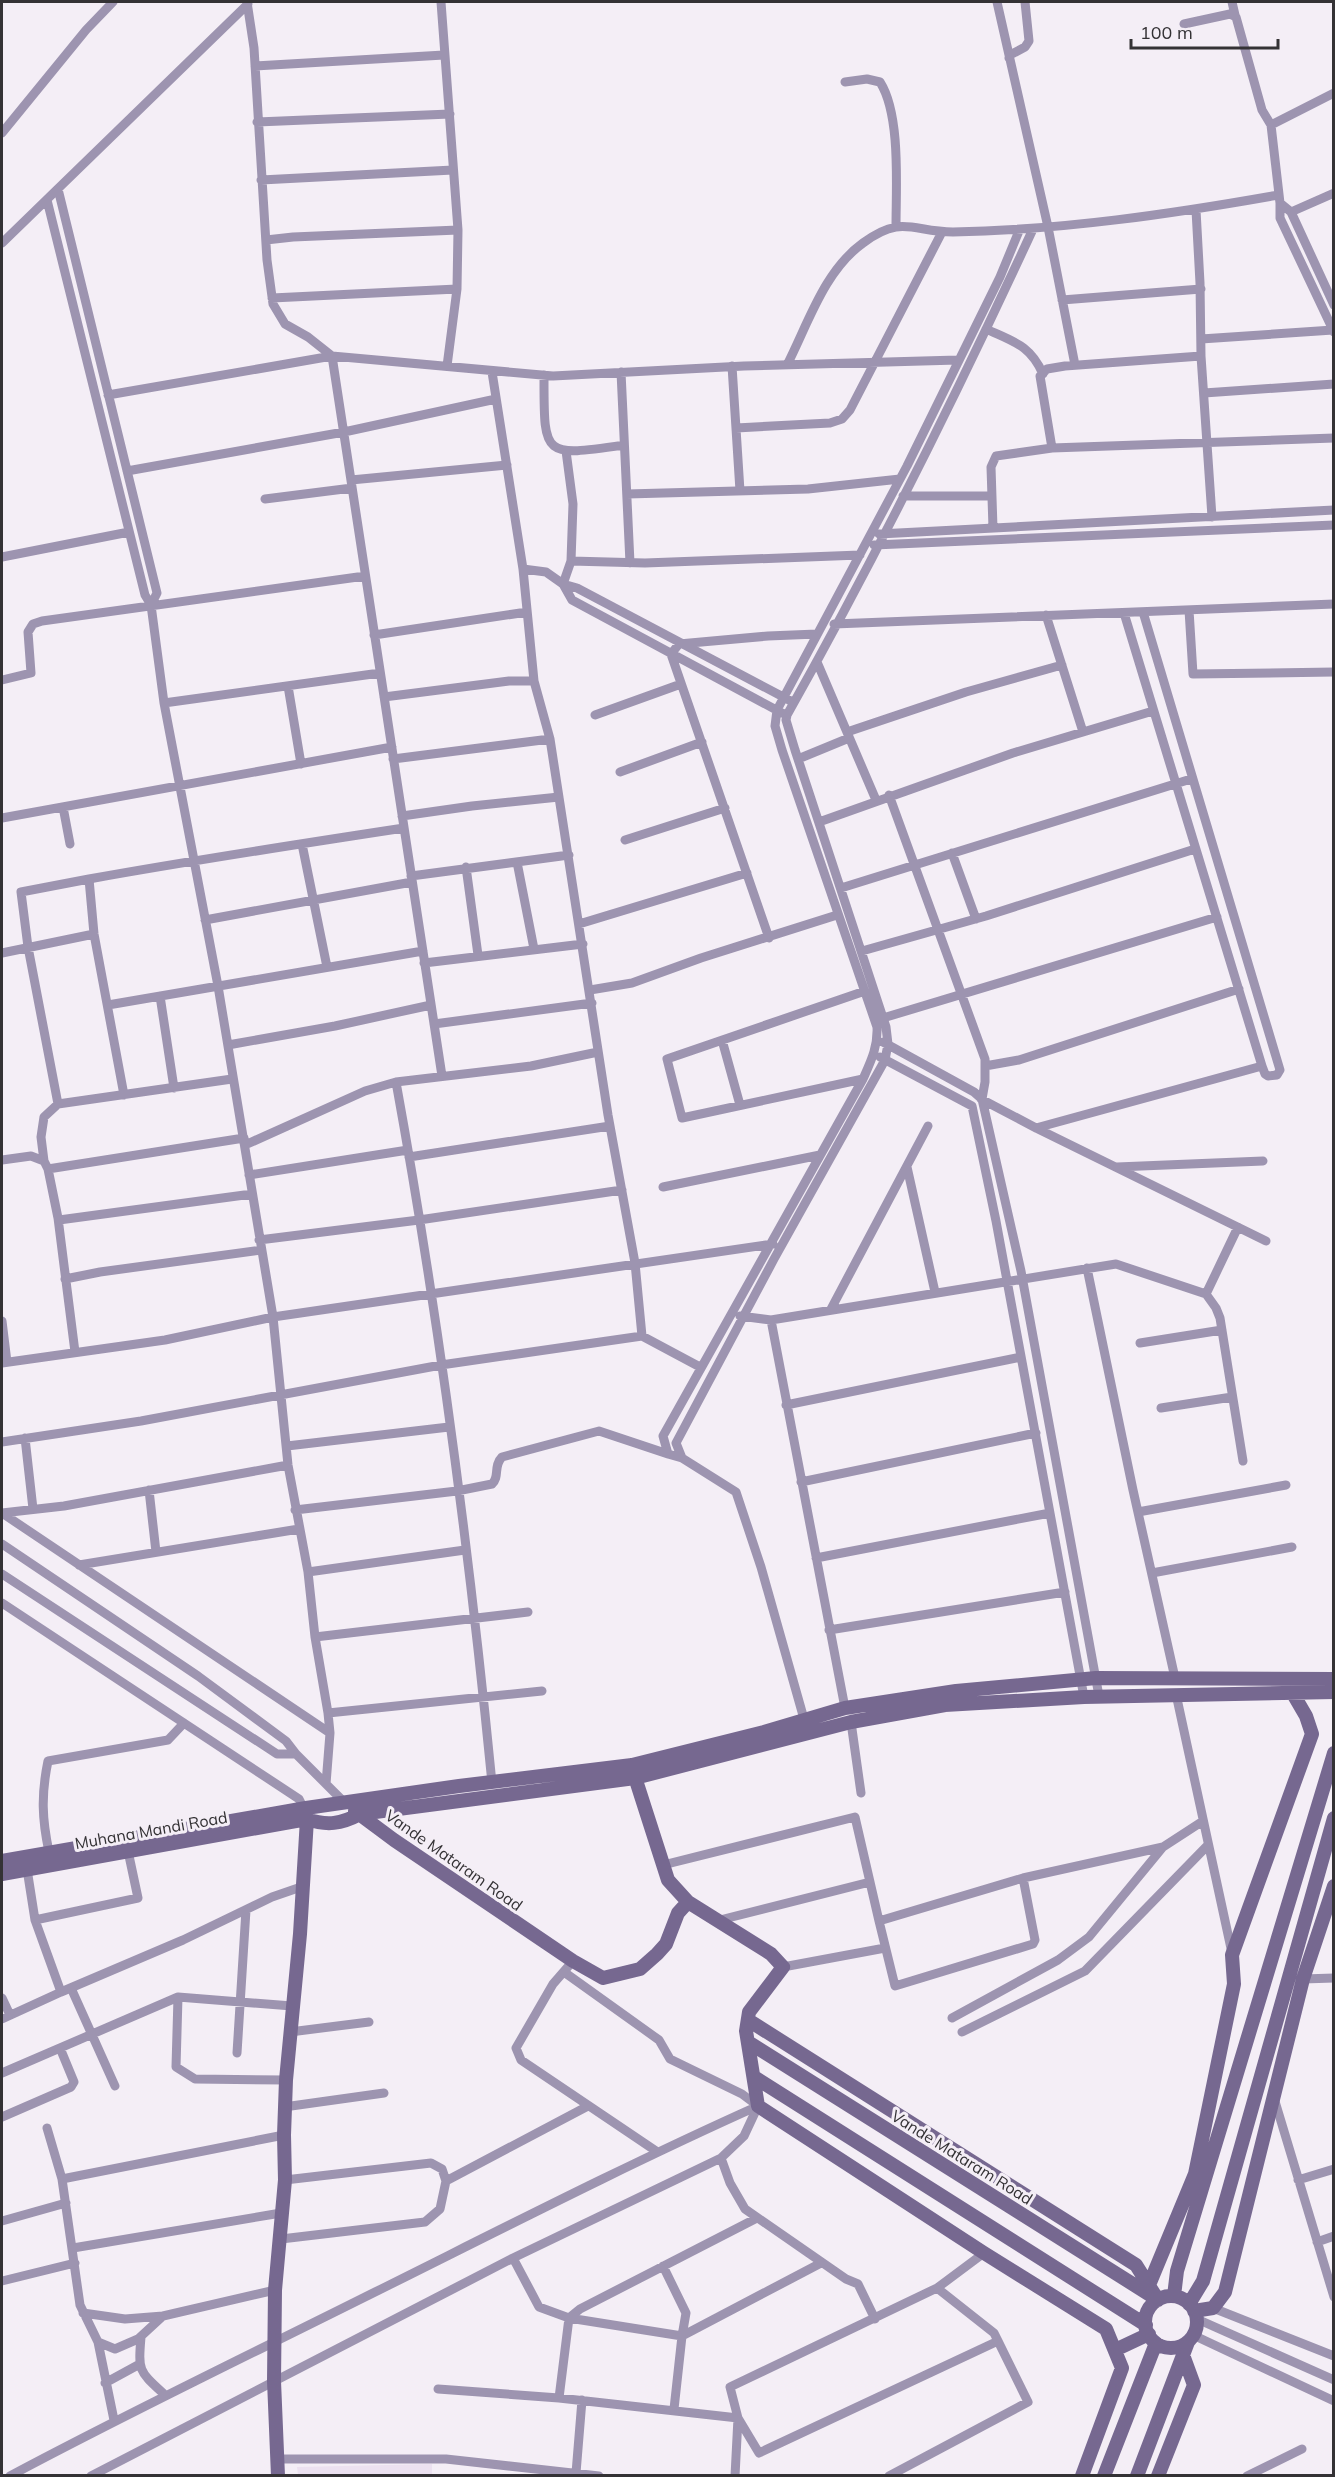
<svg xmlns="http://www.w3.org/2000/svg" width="1335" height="2477" font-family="Mulish,sans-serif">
	<rect width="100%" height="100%" fill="#f4eef6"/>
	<!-- built -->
	<path fill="#ece1f0" d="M432 2464V2476L298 2475 297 2467Z"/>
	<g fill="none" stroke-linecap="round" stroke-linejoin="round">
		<!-- street -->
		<path stroke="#9d94b0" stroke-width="9" d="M247 2 254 48 267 260 273 304 285 324 308 337 332 356 553 376 744 366 958 360
			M441 2 458 230 457 289 447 366
			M997 2 1048 227 1075 365
			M1232 2 1235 15
			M1184 24 1230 14 1236 17 1262 110 1271 125 1280 203V218L1334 332
			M1009 58 1010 55 1025 47 1029 41 1025 2
			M255 66 444 55
			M845 82 867 79 880 82C901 115 896 187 896 226
			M257 122 450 114
			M1271 125 1334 93
			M2 133 86 30 113 2
			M261 180 453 170
			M58 189 157 593 151 605
			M47 200 145 595 151 605 164 703 218 986 273 1317 288 1465 308 1572 315 1637 328 1713 330 1733 326 1784
			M1280 203 1291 212 1334 305
			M1196 210 1200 283 1201 356 1212 517
			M1291 212 1334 193
			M266 240 293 237 458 230
			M2 243 248 4
			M272 298 457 289
			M1062 300 1201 289
			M986 329C1014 342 1030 345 1043 374
			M1201 339 1333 330
			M787 365C808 324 824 271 863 243 902 214 913 232 953 232 1062 230 1171 214 1278 195
			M732 366 740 491
			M621 372 630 563
			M544 375C544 457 542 457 624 445
			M1204 393 1334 384
			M108 395 332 356 442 1076
			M736 428 830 423 842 419 850 410 942 232
			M1052 448 1334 438
			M566 451 573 504 571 561
			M127 471 344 432 496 399
			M351 480 507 465
			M627 494 808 489 900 479
			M903 496H992
			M265 499 352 488
			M993 528 991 467 996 456 1052 448 1040 376 1047 369 1065 366 1201 356
			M879 534 1334 510
			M874 545 1334 525
			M2 557 129 532
			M523 569 546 572 563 584 577 588 789 700
			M1189 610 1193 674 1334 672
			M1124 613 1262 1066 1265 1074 1268 1076 1277 1075 1280 1070 1143 612
			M1046 615 1083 732
			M834 624 1334 604
			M374 635 527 612
			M817 662 876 800
			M2 680 31 673 28 632 33 624 42 621 365 576
			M288 686 301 764
			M384 697 509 681H534
			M164 703 380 673
			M782 713 572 600 563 584 571 561 645 563 860 555
			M595 715 681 684
			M847 732 966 692 1062 665
			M393 759 550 739
			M798 759 849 738
			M620 772 702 742
			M889 795 985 1059V1082L982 1099
			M63 807 70 844
			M402 816 472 806 559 797
			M2 818 392 747
			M819 822 1013 753 1153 711
			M625 840 725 808
			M302 844 327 967
			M952 853 976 919
			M517 862 534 949
			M466 867 478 955
			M411 876 569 855
			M841 888 1191 779
			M205 920 412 882
			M579 924 747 873
			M769 938 671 654 679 644 768 636 817 634
			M862 951 986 916 1195 849
			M2 953 94 934
			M424 963 583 944
			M590 990 632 983 701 958 837 915
			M160 996 174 1088
			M108 1005 423 951
			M883 1018 1217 917
			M434 1024 592 1003
			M722 1040 740 1105
			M883 1042 974 1092 982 1099 1021 1271 1099 1696
			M228 1045 335 1026 431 1005
			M880 1057 972 1106 996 1221 1084 1697
			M985 1066 1019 1060 1239 989
			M863 1079 682 1118 667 1059 865 991
			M396 1082C438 1313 469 1548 492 1783
			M124 1095 94 934 89 879C194 860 299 844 404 828
			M981 1099 1036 1128 1262 1066
			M58 1104 28 947 21 892 89 879
			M1036 1128 1266 1241
			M245 1145 365 1091 396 1082 531 1066 598 1052
			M409 1157 610 1126
			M2 1160 31 1156 44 1161
			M907 1167 935 1292
			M1117 1167 1263 1161
			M48 1169 244 1138
			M249 1175 408 1150
			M663 1187 820 1155
			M59 1220 252 1194
			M259 1240 419 1220 622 1190
			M1087 1268 1133 1490 1175 1678
			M65 1279 100 1272 261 1250
			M1206 1294 1238 1227
			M831 1309 928 1126
			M740 1316 771 1320 1116 1264 1206 1294 1216 1308 1220 1318 1243 1461
			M771 1320 845 1708
			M2 1321 7 1362
			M642 1336 700 1367
			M1140 1343 1222 1330
			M75 1352 58 1218 48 1169 44 1161 41 1137 44 1117 58 1104 232 1079
			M2 1363 165 1340 273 1317 773 1244
			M786 1405 1021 1357
			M1161 1408 1232 1397
			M25 1438 33 1509
			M2 1442 141 1421 441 1365 642 1336 635 1263 608 1115 550 739 534 681 523 569 492 372
			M287 1446 449 1427
			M682 1458 676 1443 774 1259 885 1060 888 1044 886 1027 795 750 786 720 787 715C876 557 957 394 1033 229
			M801 1482 1036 1433
			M149 1490 156 1552
			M295 1510 457 1491 492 1484C500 1477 493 1466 502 1457L599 1431 668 1454
			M1138 1512 1286 1485
			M2 1513 330 1733
			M2 1513 64 1506 288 1465
			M2 1544 198 1676 286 1741 296 1754 345 1803
			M816 1558 1050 1513
			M79 1565 299 1529
			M308 1572 465 1550
			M1152 1573 1292 1547
			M2 1574 277 1754H296
			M2 1603 299 1799 306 1813
			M829 1630 1065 1592
			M315 1637 528 1612
			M1176 1694 1232 1953
			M328 1713 542 1691
			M804 1719 761 1567 736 1492 682 1458 668 1454 663 1436 863 1079C871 1061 878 1047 877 1027L782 750 775 726 777 710 907 466 1000 277 1019 231
			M851 1722 861 1793
			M49 1852C42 1819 41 1795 48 1761L168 1740 184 1723
			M663 1865 855 1817 879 1921 1023 1878 1163 1847 1203 1821
			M35 1920 138 1898 128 1851
			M716 1921 870 1882
			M879 1921 895 1986 1033 1944 1035 1940 1023 1878
			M573 1961 553 1984 516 2048 521 2060 656 2151
			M783 1967 885 1948
			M564 1972 659 2040 670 2059 742 2094 758 2106
			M1303 1979 1334 1978
			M71 1988 115 2086
			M61 1992 183 1940 272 1897 301 1887
			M178 1997 176 2067 195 2079 286 2080
			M2 1998 10 2015
			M952 2018 1058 1960 1089 1937 1163 1847
			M2 2019 61 1992 35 1920 27 1869
			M290 2032 369 2022
			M962 2032 1085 1971 1208 1845
			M237 2053 246 1910
			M2 2073 178 1997 292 2006
			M1274 2098 1334 2297
			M758 2106 744 2136 721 2158 730 2183 745 2209 846 2279 858 2284 875 2319
			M284 2107 384 2093
			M2 2117 71 2087 74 2082 60 2048
			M47 2128 62 2179 80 2305 98 2342 115 2349 138 2339 163 2316 275 2290
			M62 2179 284 2135
			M285 2180 431 2163 442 2169 446 2181 588 2106
			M1298 2180 1334 2169
			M2 2221 66 2203
			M281 2239 425 2222 440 2209 446 2181
			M1317 2242 1334 2236
			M73 2248 281 2213
			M663 2266 686 2313 682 2336
			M2 2281 75 2263
			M937 2288 994 2333 998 2341
			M1213 2308 1334 2356
			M83 2313 125 2319 163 2316
			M1197 2319 1334 2380
			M1193 2335 1334 2401
			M682 2336 821 2263
			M141 2337C138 2372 139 2371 165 2395
			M98 2342 114 2420
			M105 2383 138 2365
			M438 2389 559 2398 738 2418
			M559 2398 569 2318 580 2309 757 2218
			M674 2409 682 2336 569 2318 539 2307 513 2258 721 2158
			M277 2459H446L599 2476
			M576 2473 582 2400
			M10 2476C126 2414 245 2357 363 2298 494 2233 624 2166 758 2106
			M91 2476 513 2258
			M735 2476 738 2418
			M889 2476 1028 2402 998 2341 759 2453 738 2418 730 2387 937 2288 984 2253
			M1247 2476 1302 2449"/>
		<!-- secondary -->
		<path stroke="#766890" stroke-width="14" d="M633 1771 668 1880 688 1902 771 1954 783 1967 749 2012 746 2031 758 2106 984 2253 1106 2329 1122 2368 1082 2476
			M355 1811 394 1840 573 1961 603 1978 640 1969 657 1954 666 1944 678 1913 688 1902
			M2 1861 306 1808 459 1786 632 1765 764 1732 845 1708 956 1691 1096 1678 1334 1679
			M2 1874 307 1819C327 1826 341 1824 360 1814L635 1778 851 1722 945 1705 1084 1697 1334 1692
			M748 2020 1136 2265 1158 2300
			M748 2042 1155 2298
			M754 2077 1146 2325
			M1149 2285 1195 2174 1234 1984 1232 1955 1312 1734 1306 1716 1292 1692
			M1174 2296 1177 2271 1334 1753
			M1145 2322a26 26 0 1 1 52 0a26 26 0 1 1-52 0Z
			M1189 2304 1203 2281 1334 1818
			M1194 2311 1213 2308 1225 2292 1303 1979 1334 1886
			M1115 2350 1149 2334
			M278 2476 274 2381 275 2290 285 2180 284 2135 286 2080 300 1934 307 1819
			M1104 2476 1156 2343
			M1137 2476 1188 2342
			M1158 2476 1194 2385 1183 2355"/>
	</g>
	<g text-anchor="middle" stroke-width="6" stroke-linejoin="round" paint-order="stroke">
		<!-- street labels -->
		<g font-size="16" fill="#343235" stroke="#f4eef6">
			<text transform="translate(151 1830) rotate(-10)" y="6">Muhana Mandi Road</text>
			<text transform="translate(454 1860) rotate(35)" y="6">Vande Mataram Road</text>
			<text transform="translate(962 2157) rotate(32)" y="6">Vande Mataram Road</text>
		</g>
	</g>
	<!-- border -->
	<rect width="1335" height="2477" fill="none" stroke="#343235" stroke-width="6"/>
	<!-- scale -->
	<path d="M1131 39v9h147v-9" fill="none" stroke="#343235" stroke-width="3"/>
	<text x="1140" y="39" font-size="18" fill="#343235" stroke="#f4eef6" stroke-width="4.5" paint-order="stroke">100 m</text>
</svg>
